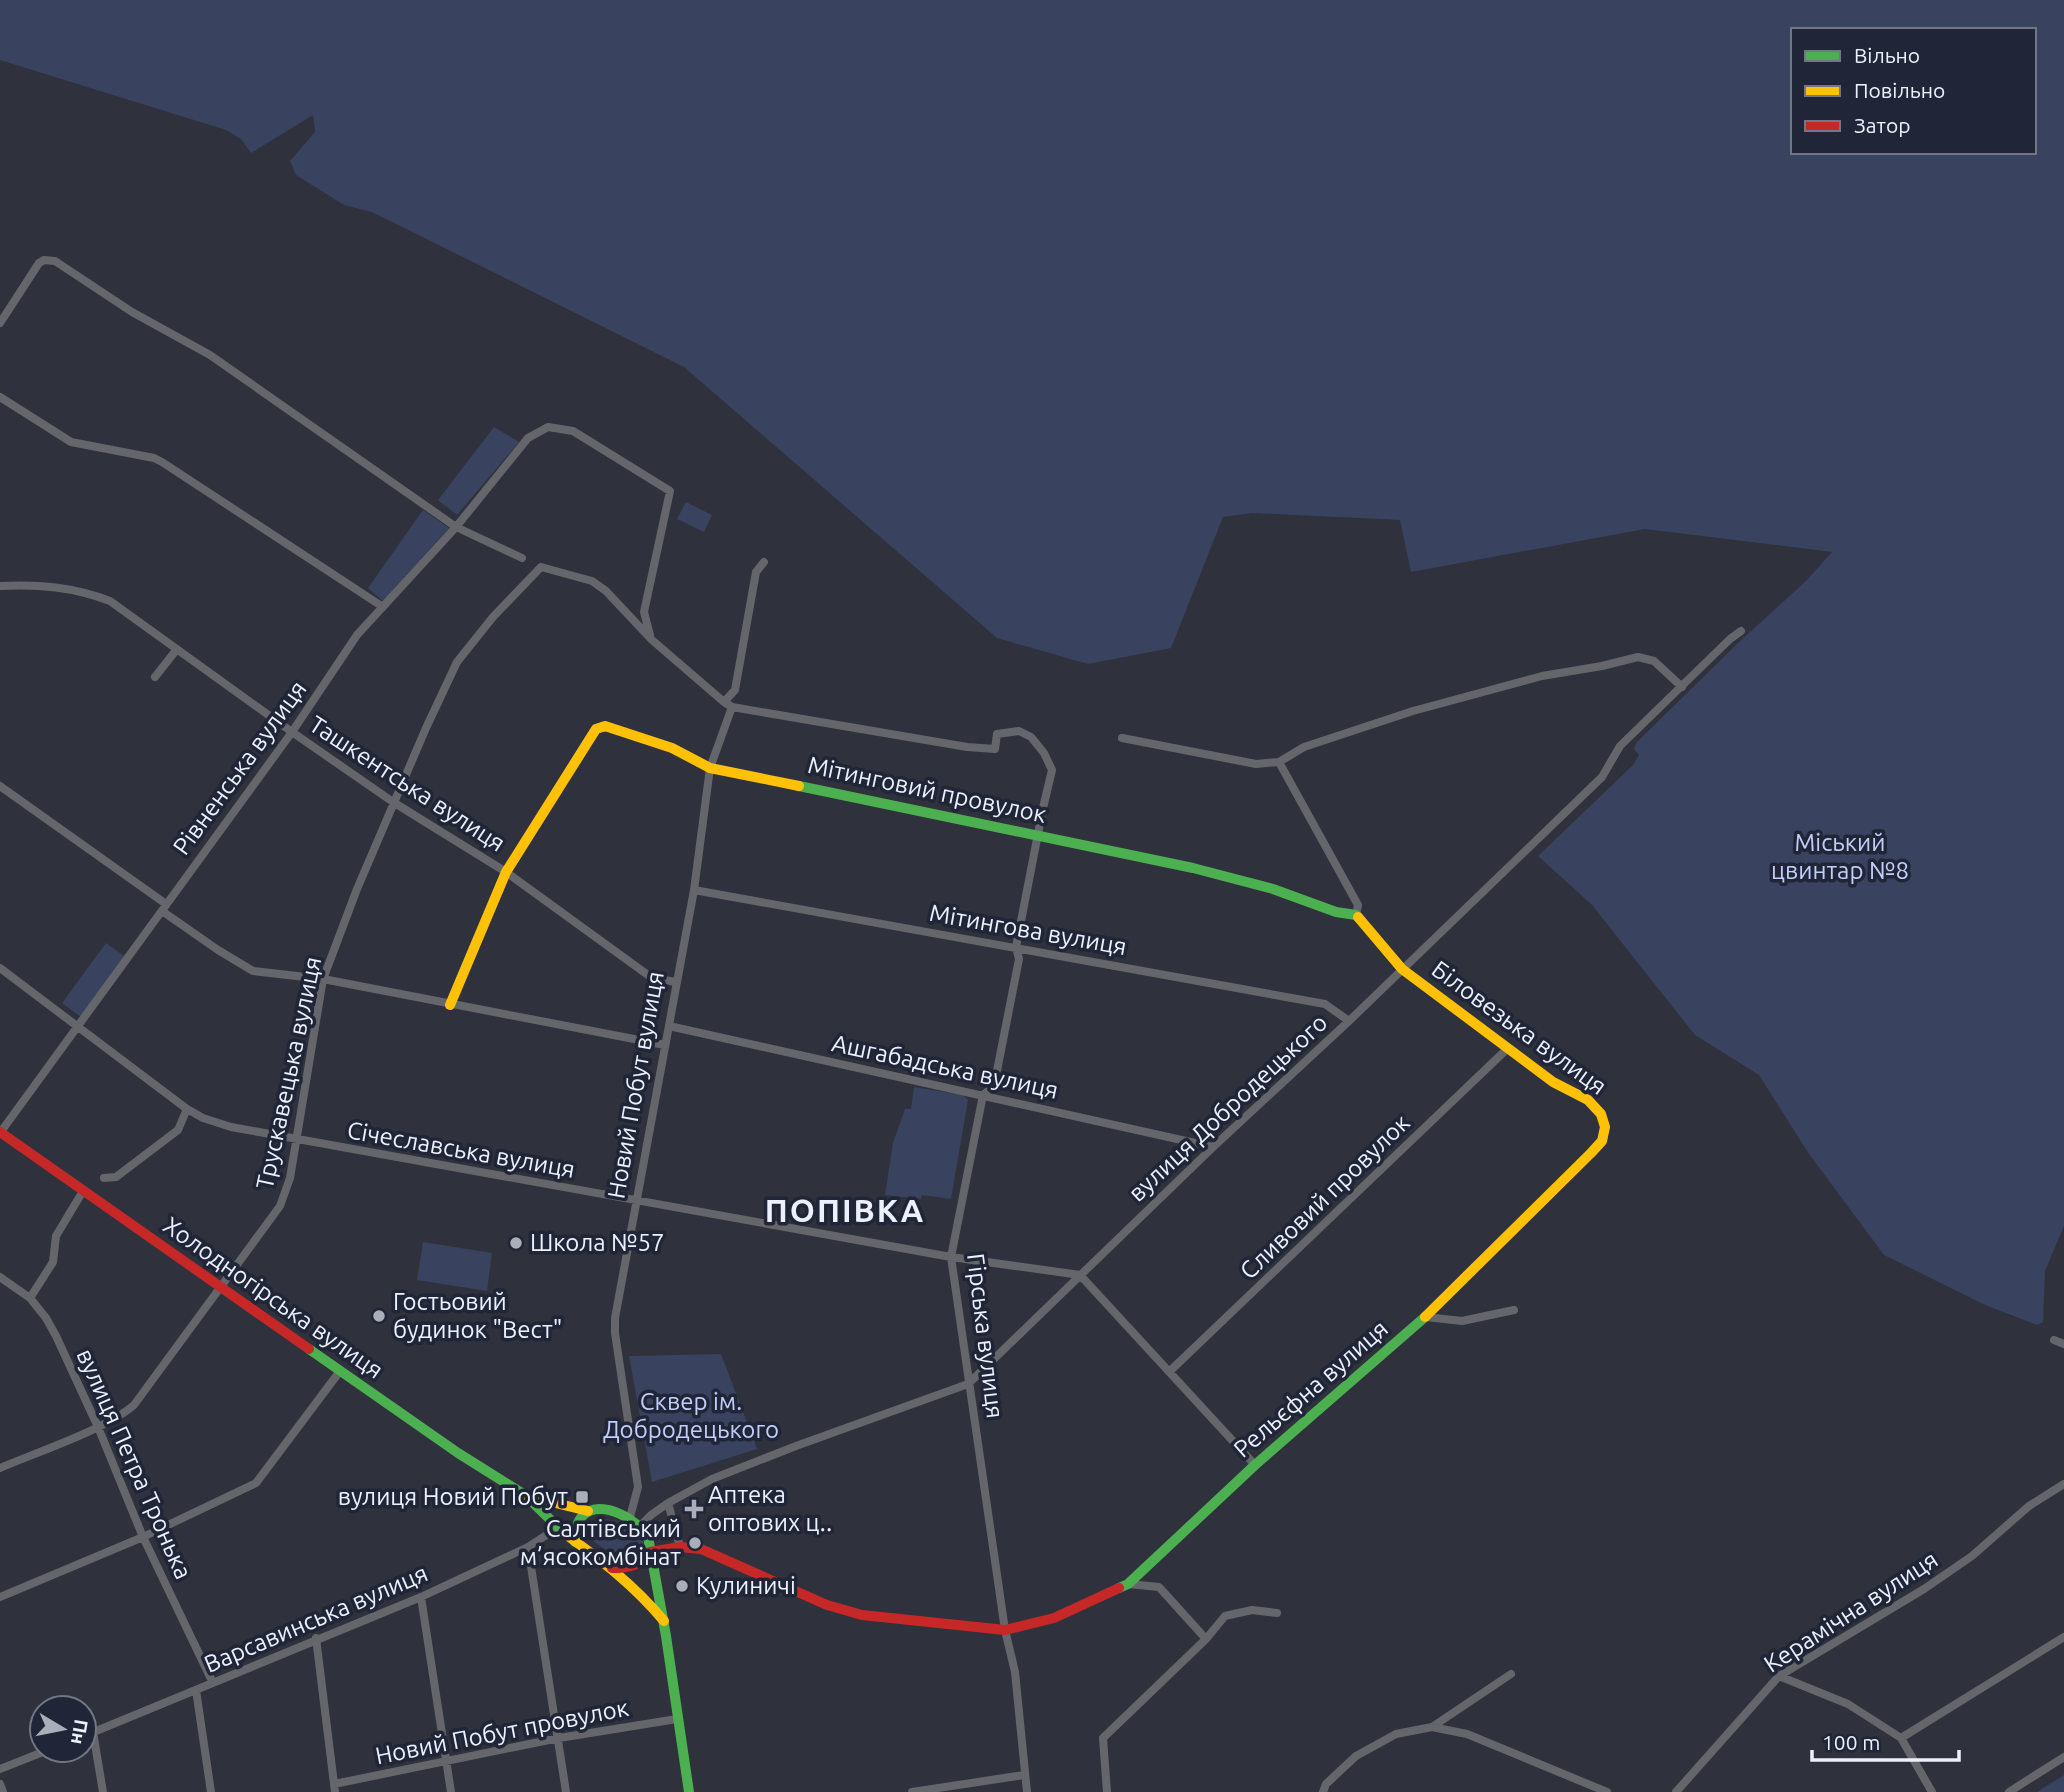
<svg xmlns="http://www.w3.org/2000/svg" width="2064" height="1792" font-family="Ubuntu,sans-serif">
	<rect width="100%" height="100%" fill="#2f323c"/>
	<!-- green -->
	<path fill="#39425f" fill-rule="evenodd" d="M0 0H2064V1226L2045 1271 2043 1322 2037 1325 1985 1305 1884 1255 1809 1154 1759 1075 1695 1035 1592 905 1538 856 1633 765 1639 755 1634 749 1636 743 1739 642 1806 581 1832 552 1645 529 1411 572 1400 520 1252 513 1223 517 1171 648 1088 664 997 638 684 367 372 212 344 205 296 175 290 161 315 132 313 115 251 153 241 139 226 130 0 60ZM1793 30H2034V152H1793Z
		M494 427 519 442 457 515 438 500Z
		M686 502 712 515 704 532 677 519Z
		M423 510 449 528 383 601 368 588Z
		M106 943 124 956 81 1017 62 1003Z
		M914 1087 963 1095 968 1100 951 1199 922 1195 921 1199 885 1195 893 1143 905 1109H911Z
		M423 1242 492 1253 487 1291 417 1280Z
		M721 1354 757 1449 652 1482 629 1356Z
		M603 1519C625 1520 658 1534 636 1560H620L589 1538 587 1528 595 1520Z
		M2064 1775V1792H2037Z"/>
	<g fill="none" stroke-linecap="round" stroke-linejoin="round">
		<!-- street -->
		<path stroke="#65666b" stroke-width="8" d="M0 323 39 263 44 260 55 261 132 312 210 355 456 527 522 558
			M0 397 71 442 154 458 162 462 383 607
			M0 586C39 584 73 587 110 601L292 732 393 802 506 872 652 978 676 982
			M155 677 177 649
			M732 707 967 747 995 749 997 734 1019 731 1031 737 1044 753 1052 770 1043 808 1016 947 1019 959 994 1086 983 1095 951 1257 1005 1630 1015 1672 1027 1792
			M1122 738 1256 764 1279 762 1304 747 1413 711 1542 676 1602 666 1638 657 1654 661 1682 687
			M1279 762 1358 905 1356 915
			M0 786 166 904
			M694 890 1325 1004 1349 1021
			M162 911 218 950 253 971 323 979 665 1045
			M0 968 187 1109 203 1118 231 1127 951 1257 1080 1275 1255 1465
			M669 1026 1213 1147
			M0 1133 292 732 357 635 456 527 528 438 548 427 573 431 670 491 644 612 650 635
			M104 1178 116 1177 178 1130 187 1109
			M0 1277 30 1298 46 1318 56 1336 98 1427 143 1537 213 1683
			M30 1298 53 1262 56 1236 83 1191
			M1426 1317 1462 1321 1514 1310
			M2054 1340 2064 1344
			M1169 1372 1507 1049
			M0 1468C37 1452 105 1430 134 1405L280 1206 290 1178 323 979 357 889 426 728 457 662 493 617 541 567 592 581 606 591 652 640 724 702
			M668 1503 680 1547
			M630 1517 638 1487 615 1333V1318L694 890 710 768 732 707 724 702 735 690 756 572 764 562
			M641 1525 651 1515 668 1503 712 1479 796 1446 968 1384 1213 1147 1349 1021 1602 777 1620 746 1730 639 1741 631
			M528 1547 566 1792
			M1128 1584 1159 1587 1206 1639
			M0 1597 143 1537 256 1483 340 1371
			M421 1597 451 1792
			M316 1638 335 1792
			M1779 1676 1848 1704 1901 1738 2064 1637
			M196 1690 211 1792
			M1432 1727 1511 1674
			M93 1732 103 1792
			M84 1736 421 1597 528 1547 557 1528
			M1901 1738 1932 1792
			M0 1769 48 1750
			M0 1784 3 1792
			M334 1784 559 1738 677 1719
			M912 1792 1024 1775
			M1107 1792 1103 1738 1206 1639 1225 1616 1252 1610 1277 1613
			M1323 1792 1326 1784 1356 1756 1396 1734 1432 1727 1467 1734 1607 1792
			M1676 1792 1779 1676 1924 1589 1972 1556 2029 1506 2064 1484
			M2009 1792 2064 1757"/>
		<!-- fast -->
		<path stroke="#4caf50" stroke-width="10" d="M799 786 1193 868 1273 889 1336 912 1356 915 1358 917
			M309 1349 458 1453 525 1495 564 1533
			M575 1542C574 1490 628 1508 648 1537L666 1636 689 1792
			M1119 1588 1128 1584 1255 1465 1425 1317"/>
		<!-- slow -->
		<path stroke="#ffc107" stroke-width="10" d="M1358 917 1402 969 1553 1082 1588 1100 1601 1114 1605 1127 1602 1141 1591 1153 1425 1317
			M450 1005 506 872 596 729 605 726 672 748 710 768 799 786
			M527 1496 588 1511
			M564 1533C602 1561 633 1584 664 1621"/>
		<!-- jam -->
		<path stroke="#c62828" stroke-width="10" d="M0 1132 309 1349
			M612 1568C629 1568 639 1566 650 1552L680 1547 701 1549 827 1605 862 1615 1005 1630 1054 1618 1119 1588"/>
	</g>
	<!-- markers -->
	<g fill="#aaaeb9" stroke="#202537" stroke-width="2.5">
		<circle cx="516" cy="1243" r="7"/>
		<circle cx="379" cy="1316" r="7"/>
		<rect x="575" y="1490" width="14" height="14" rx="3.5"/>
		<path d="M690.5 1498.5h7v7h7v7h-7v7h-7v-7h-7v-7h7z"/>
		<circle cx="695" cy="1543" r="7"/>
		<circle cx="682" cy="1586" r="7"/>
	</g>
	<g text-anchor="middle" stroke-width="7" stroke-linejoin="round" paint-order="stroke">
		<!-- street labels -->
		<g font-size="24" fill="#edf1fd" stroke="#202537">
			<text transform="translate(240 768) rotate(-54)" y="8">Рівненська вулиця</text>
			<text transform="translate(407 784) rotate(33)" y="8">Ташкентська вулиця</text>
			<text transform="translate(927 790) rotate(12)" y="8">Мітинговий провулок</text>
			<text transform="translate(1028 930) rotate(10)" y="8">Мітингова вулиця</text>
			<text transform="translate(1519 1028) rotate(36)" y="8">Біловезька вулиця</text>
			<text transform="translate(945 1067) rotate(12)" y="8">Ашгабадська вулиця</text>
			<text transform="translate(289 1073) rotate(-78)" y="8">Трускавецька вулиця</text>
			<text transform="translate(636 1085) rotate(-80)" y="8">Новий Побут вулиця</text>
			<text transform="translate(1228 1108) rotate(-43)" y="8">вулиця Добродецького</text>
			<text transform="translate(461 1150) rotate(10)" y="8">Січеславська вулиця</text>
			<text transform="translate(1325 1197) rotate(-44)" y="8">Сливовий провулок</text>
			<text transform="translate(273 1298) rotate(35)" y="8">Холодногірська вулиця</text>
			<text transform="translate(985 1336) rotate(83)" y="8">Гірська вулиця</text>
			<text transform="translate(1311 1389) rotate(-41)" y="8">Рельєфна вулиця</text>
			<text transform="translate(134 1464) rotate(66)" y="8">вулиця Петра Тронька</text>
			<text transform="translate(1851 1612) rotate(-33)" y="8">Керамічна вулиця</text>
			<text transform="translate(316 1619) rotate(-23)" y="8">Варсавинська вулиця</text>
			<text transform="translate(502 1732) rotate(-11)" y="8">Новий Побут провулок</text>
		</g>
		<!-- park labels -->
		<g font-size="24" fill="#c2cef9" stroke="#202537">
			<text x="1840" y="851">Міський<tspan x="1840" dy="28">цвинтар №8</tspan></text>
			<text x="691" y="1410">Сквер ім.<tspan x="691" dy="28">Добродецького</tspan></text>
		</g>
		<!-- poi labels -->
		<g font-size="24" fill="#edf1fd" stroke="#202537" text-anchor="start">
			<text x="530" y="1251">Школа №57</text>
			<text x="393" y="1310">Гостьовий<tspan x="393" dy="28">будинок "Вест"</tspan></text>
			<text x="708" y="1503">Аптека<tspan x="708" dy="28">оптових ц‥</tspan></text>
			<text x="568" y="1505" text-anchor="end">вулиця Новий Побут</text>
			<text x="681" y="1537" text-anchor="end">Салтівський<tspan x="681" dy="28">м’ясокомбінат</tspan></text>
			<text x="696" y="1594">Кулиничі</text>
		</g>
		<!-- district labels -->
		<g font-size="32" font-weight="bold" letter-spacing="2" fill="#edf1fd" stroke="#202537">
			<text x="845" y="1222">ПОПІВКА</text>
		</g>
	</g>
	<!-- legend -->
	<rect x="1791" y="28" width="245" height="126" fill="#202537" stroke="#727786" stroke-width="2"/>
	<rect x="1805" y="51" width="35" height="10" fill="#4caf50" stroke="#727786" stroke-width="2"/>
	<text x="1854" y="63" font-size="21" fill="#edf1fd">Вільно</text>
	<rect x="1805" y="86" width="35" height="10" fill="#ffc107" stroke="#727786" stroke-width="2"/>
	<text x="1854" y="98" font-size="21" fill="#edf1fd">Повільно</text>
	<rect x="1805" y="121" width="35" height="10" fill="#c62828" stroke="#727786" stroke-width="2"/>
	<text x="1854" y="133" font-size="21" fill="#edf1fd">Затор</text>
	<!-- north arrow -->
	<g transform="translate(63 1729) rotate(100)"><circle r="33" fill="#202537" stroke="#727786" stroke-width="2"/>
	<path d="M0-5L12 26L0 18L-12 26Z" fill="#aaaeb9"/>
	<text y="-10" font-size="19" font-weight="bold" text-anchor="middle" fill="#edf1fd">Пн</text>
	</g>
	<!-- scale -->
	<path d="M1812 1750v10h147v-10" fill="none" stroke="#edf1fd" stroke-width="3.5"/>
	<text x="1822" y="1750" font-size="21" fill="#edf1fd" stroke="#202537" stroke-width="5" paint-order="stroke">100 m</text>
</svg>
